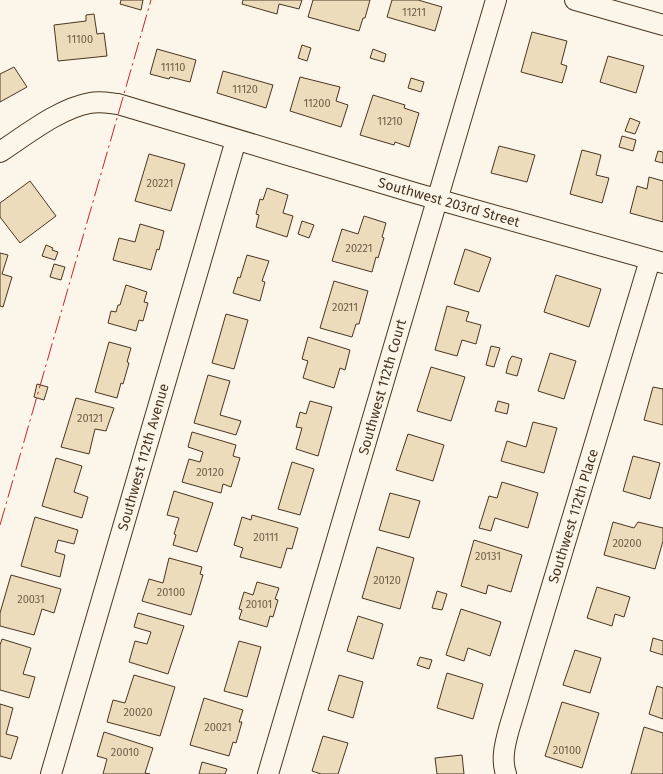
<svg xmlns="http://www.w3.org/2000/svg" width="663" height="774" font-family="'Fira Sans',sans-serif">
	<rect width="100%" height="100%" fill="#fbf6e9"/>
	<!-- building -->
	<path fill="#ecdcbc" stroke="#4a3520" d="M121 0H143L141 10 120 4Z
		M243 0H302L299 9 279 4 277 14 242 4Z
		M313 0H370L365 18H363L359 31 308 17Z
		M392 0H418L442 7 435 31 387 17Z
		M94 14 97 34 104 33 107 56 58 61 54 25 86 21V15Z
		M532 32 567 41 561 64 567 66 562 83 521 72Z
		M302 45 311 48 307 61 298 58Z
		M157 49 196 60 190 82 170 77 169 79 150 74Z
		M373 49 386 54 384 62 370 58Z
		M608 56 644 66 636 93 600 82Z
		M14 67 27 87 0 102V74Z
		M223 71 273 85 266 108 217 93Z
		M300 77 340 87 336 101 348 105 341 127 290 111Z
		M411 78 424 82 421 92 408 88Z
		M373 95 405 105 404 108 419 113 409 147 395 142 394 145 360 135Z
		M630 118 640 122 635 134 625 131Z
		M622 136 636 140 633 151 619 147Z
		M499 146 535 155 527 182 491 173Z
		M582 150 601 155 596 175 609 178 602 203 570 194Z
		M658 151 663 152V163L655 161Z
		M149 154 185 164 171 211 135 201Z
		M649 177 663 181V222L630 213 637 186 647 189Z
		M30 181 56 216 20 243 0 217V203Z
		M267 188 288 195 283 213 293 216 287 237 256 227 259 215 256 214 260 199 263 200Z
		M364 216 386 223 382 237 384 238 378 258 376 257 372 272 332 261 342 229 358 234Z
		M302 221 314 225 309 238 298 234Z
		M140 224 164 231 159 250 157 249 151 270 113 260 119 238 135 242Z
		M46 245 53 248 52 250 58 252 55 260 42 256Z
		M465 249 491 258 479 292 454 284Z
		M0 253 8 255 2 274 12 277 3 307 0 306Z
		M247 255 269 261 262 281 265 282 260 301 233 293 238 277 240 278Z
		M54 264 65 267 61 280 50 277Z
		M556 275 601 289 589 327 544 312Z
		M334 281 368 291 359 324H356L352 337 320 328Z
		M126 285 147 292 144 302 148 303 143 321 139 320 136 331 108 323 111 311 116 312 118 305H120Z
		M447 306 469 312 466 321 481 325 476 344 462 340 457 356 435 350Z
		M226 314 248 320 234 369 212 363Z
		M308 337 350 350 345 370 340 368 334 388 303 378 308 361 302 359Z
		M109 342 131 348 127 362 129 363 123 384 121 383 117 398 95 392Z
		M491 346 500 348 494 367 486 365Z
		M550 353 576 361 564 399 538 391Z
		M512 356 522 359 517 376 506 373 509 361Z
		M431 367 465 377 451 421 417 411Z
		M208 375 230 381 220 415 241 421 236 435 194 423Z
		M37 384 48 387 44 400 34 397Z
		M653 387 663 389V425L644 420Z
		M76 398 114 408 106 431 95 429 89 454 61 447Z
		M310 401 332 407 318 456 296 449 302 428 296 427 300 412 306 414Z
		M498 401 509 404 507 414 495 411Z
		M533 422 557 428 544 473 501 461 507 441 526 447Z
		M192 432 236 445 233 456 240 458 231 487 223 484 221 493 182 482 189 459 200 462 203 452 188 447Z
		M408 434 444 445 433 481 396 470Z
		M633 456 660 463 650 499 623 491Z
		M56 458 82 466 74 492 88 497 82 518 42 506Z
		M292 462 314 469 300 515 278 509Z
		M502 482 538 493 528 528 495 518 491 531 479 528 489 496 497 498Z
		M174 491 213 503 197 552 173 545 176 535 174 534 179 518 167 515Z
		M390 493 420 501 409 538 379 530Z
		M252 515 298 528 292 549 287 548 281 568 240 557 243 548 234 545 242 517 251 520Z
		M35 517 78 530 74 544 58 540 55 552 65 555 60 577 21 566Z
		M613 522 634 528 638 522 663 528V541L655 569 604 555Z
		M474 540 522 555 511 592 488 585 486 594 461 586Z
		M377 547 414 558 400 609 362 598Z
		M169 558 202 567 200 574 203 575 191 615 142 601 149 579 163 583Z
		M11 575 61 589 54 613 42 609 34 635 0 626V613Z
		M257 582 279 588 275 599 278 600 273 617 270 616 267 627 239 619 242 610 239 609 244 592 253 595Z
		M597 587 630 597 624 617 615 614 612 626 587 618Z
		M437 591 447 594 442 610 432 608Z
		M461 609 501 622 490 656 468 648 464 661 446 655Z
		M138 613 184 626 168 674 129 662 135 641 147 644 151 632 134 627Z
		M358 616 383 624 373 659 347 651Z
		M653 638 663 641V655L650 651Z
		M2 639 31 648 23 674 35 677 29 698 0 690V645Z
		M239 641 261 647 247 697 224 691Z
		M575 650 601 658 590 693 563 685Z
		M420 657 432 660 429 669 417 665Z
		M447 673 483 684 473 719 437 708Z
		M134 675 175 687 160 736 107 722 113 700 125 703Z
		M339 675 363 682 353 718 328 710Z
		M657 686 663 688V719L649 714Z
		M204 698 243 710 239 722H242L236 743 233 742 229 756 190 745Z
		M562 702 599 713 582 768 545 756Z
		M0 704 13 708 6 734 18 737 11 759 0 756Z
		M644 727 663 733V774H631Z
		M104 732 153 748 145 773 150 774H103L107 759 97 756Z
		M323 736 348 743 338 774H321L312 771Z
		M462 755 464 774H437L435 758Z
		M202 762 227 769 225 774H199Z"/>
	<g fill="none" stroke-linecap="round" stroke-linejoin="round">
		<defs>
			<path id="minor" d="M575 0 663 25
				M0 152C26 135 60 108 90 103 100 101 109 103 118 104L415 193 663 263
				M51 774 236 140
				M268 774 496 0
				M506 774C501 759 505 744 509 729L650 260"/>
		</defs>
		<!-- minor casing -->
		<use href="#minor" stroke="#4a3520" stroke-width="22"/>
		<!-- minor -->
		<use href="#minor" stroke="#fbf6e9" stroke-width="20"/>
		<!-- power -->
		<path stroke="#c62828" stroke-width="1" stroke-dasharray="18 4 2.5 4" stroke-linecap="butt" d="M0 525 151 0"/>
	</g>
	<g text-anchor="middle" stroke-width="4" stroke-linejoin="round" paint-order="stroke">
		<!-- number labels -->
		<g font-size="11" fill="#725f47">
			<text x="414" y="16">11211</text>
			<text x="80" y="43">11100</text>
			<text x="173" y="71">11110</text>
			<text x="245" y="93">11120</text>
			<text x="317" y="107">11200</text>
			<text x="390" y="125">11210</text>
			<text x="160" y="187">20221</text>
			<text x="359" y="252">20221</text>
			<text x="345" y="311">20211</text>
			<text x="90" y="422">20121</text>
			<text x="210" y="476">20120</text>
			<text x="266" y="541">20111</text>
			<text x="627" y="547">20200</text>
			<text x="488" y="560">20131</text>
			<text x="387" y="584">20120</text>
			<text x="171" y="596">20100</text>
			<text x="31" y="603">20031</text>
			<text x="259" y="608">20101</text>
			<text x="138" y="716">20020</text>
			<text x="218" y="731">20021</text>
			<text x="567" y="754">20100</text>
			<text x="125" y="756">20010</text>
		</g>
		<!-- street labels -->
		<g font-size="14" fill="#4a3520" stroke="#fbf6e9">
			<text transform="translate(449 202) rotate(16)" y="5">Southwest 203rd Street</text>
			<text transform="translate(382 387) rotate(-74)" y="5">Southwest 112th Court</text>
			<text transform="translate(143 457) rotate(-74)" y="5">Southwest 112th Avenue</text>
			<text transform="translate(573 516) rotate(-73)" y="5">Southwest 112th Place</text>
		</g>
	</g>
</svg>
